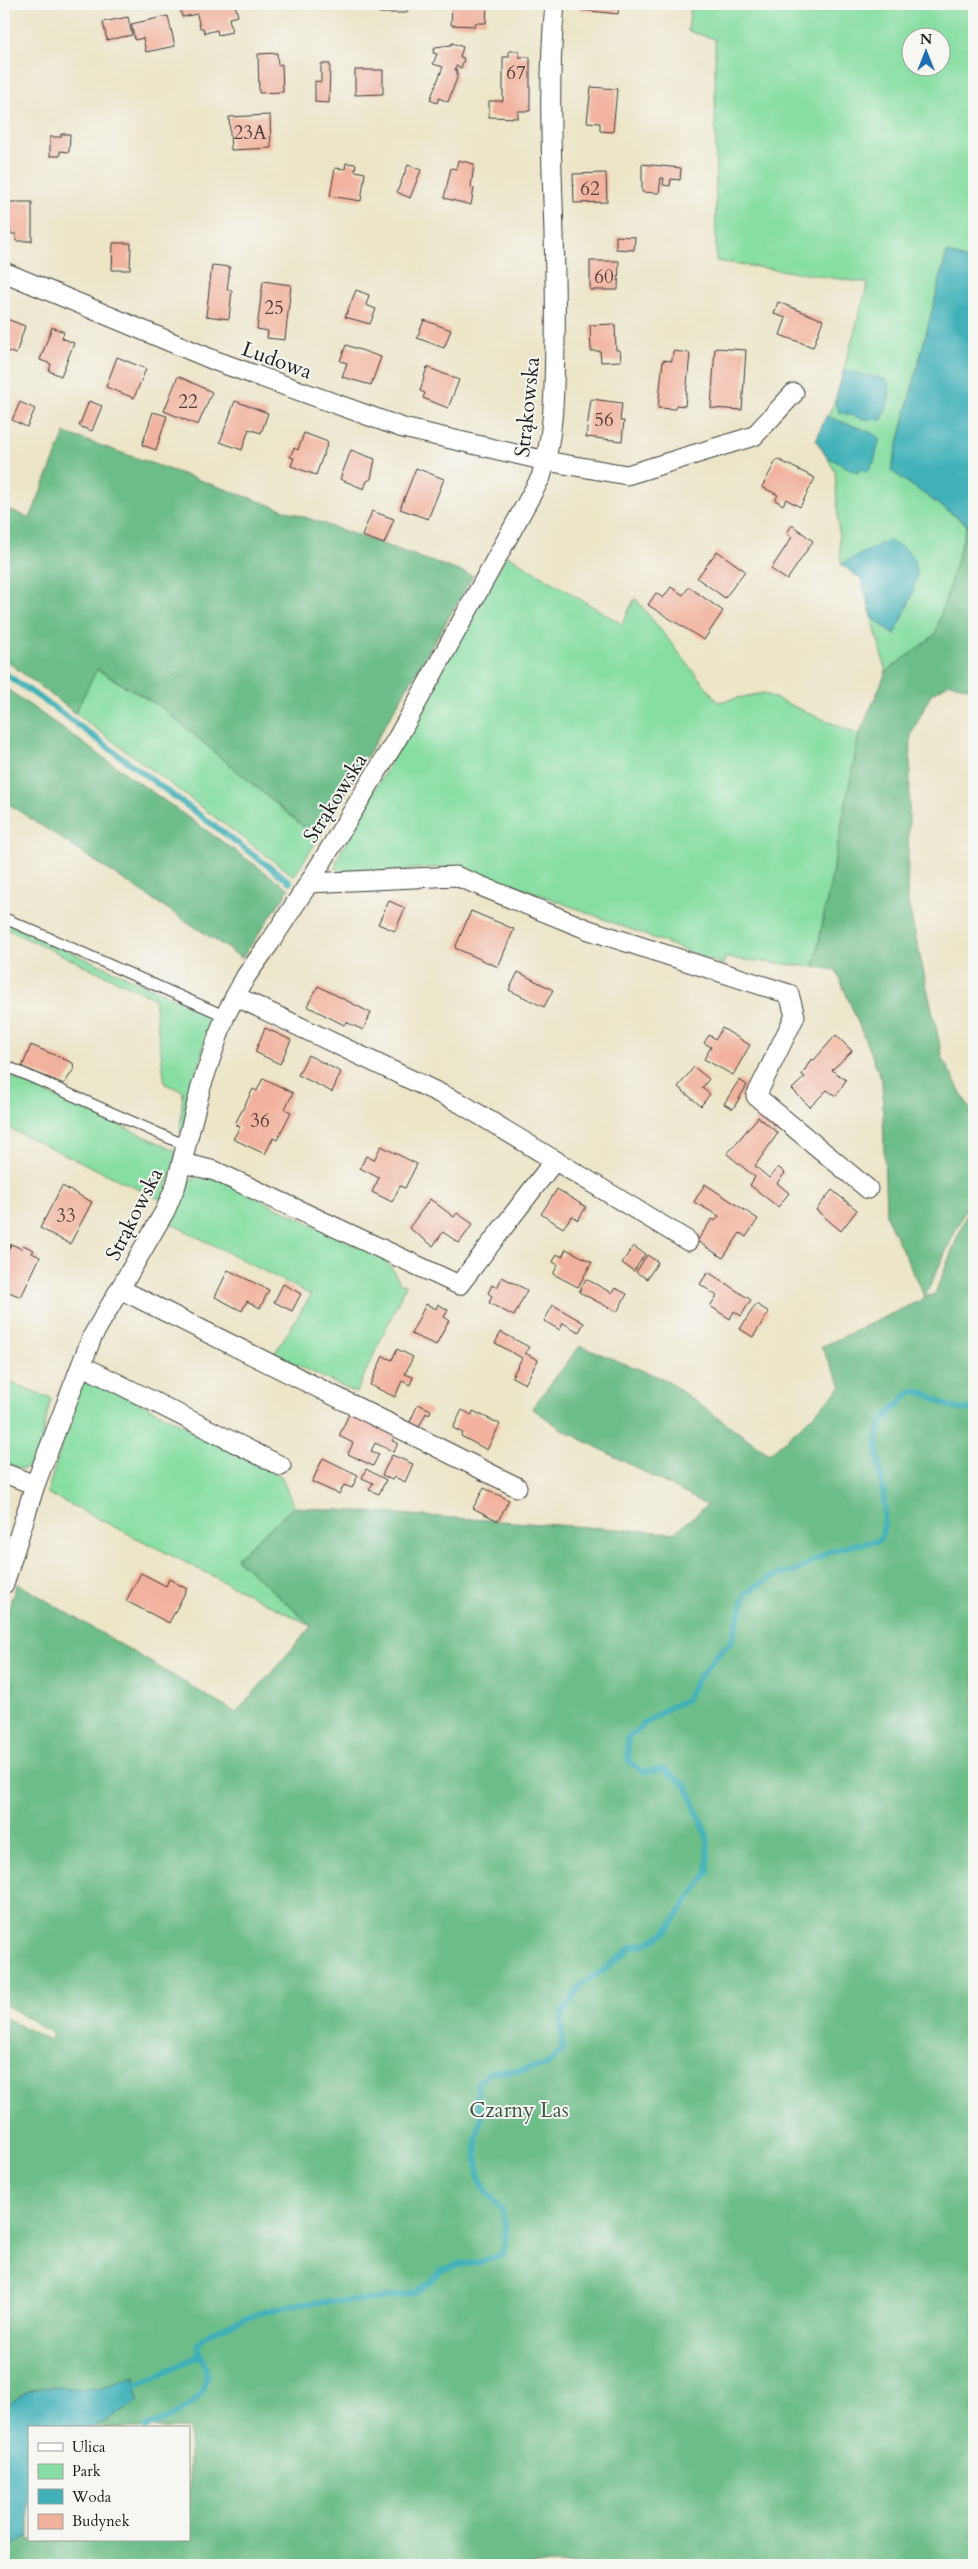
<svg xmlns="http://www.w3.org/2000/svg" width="978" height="2569" font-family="Cardo,serif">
	<rect width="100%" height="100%" fill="#f6f6f2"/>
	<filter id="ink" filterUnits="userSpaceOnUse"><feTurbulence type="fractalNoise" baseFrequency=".02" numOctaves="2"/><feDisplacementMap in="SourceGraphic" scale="10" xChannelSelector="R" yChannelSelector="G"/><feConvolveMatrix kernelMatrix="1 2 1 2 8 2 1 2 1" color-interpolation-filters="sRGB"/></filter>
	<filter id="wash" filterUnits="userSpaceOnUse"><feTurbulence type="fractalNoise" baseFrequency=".0096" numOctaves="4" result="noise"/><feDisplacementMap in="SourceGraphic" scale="20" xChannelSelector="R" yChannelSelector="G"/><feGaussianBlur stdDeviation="1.12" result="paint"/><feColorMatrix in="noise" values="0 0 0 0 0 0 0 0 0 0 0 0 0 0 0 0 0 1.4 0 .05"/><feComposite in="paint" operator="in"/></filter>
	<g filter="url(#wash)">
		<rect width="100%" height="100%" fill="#ece5c8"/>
		<!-- green -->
		<path fill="#87dea2" stroke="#527d5f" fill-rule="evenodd" d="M691 4H974V263L947 252 891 470 967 525 935 635 886 672 872 617 894 635 866 595 861 579 841 564 835 471 816 440 835 401 868 283 716 261 715 39 688 31ZM910 38H940V68H910Z
			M507 555 622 624 635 598 718 702 763 693 859 735 814 967 725 958 723 965 497 878 446 867 343 874 335 868 337 859 358 820Z
			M96 669 162 708 318 839 294 876 75 713Z
			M4 922 210 1014 215 1024 204 1043 187 1126 180 1134 183 1091 165 1084 154 998 4 928Z
			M4 1074 175 1150V1162L162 1200 4 1126Z
			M199 1176 214 1177 380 1257 391 1267 400 1283 406 1285 356 1393 274 1354 311 1295 170 1223 187 1182Z
			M90 1377 281 1476 294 1507 236 1558 312 1626 47 1493 82 1380Z
			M4 1380 51 1398 36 1463 22 1469 4 1462Z"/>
		<!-- forest -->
		<path fill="#6dbd88" stroke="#446c52" d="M65 433 473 576 318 839 162 708 97 669 75 713 4 659V508L30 518Z
			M967 525 974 529V690L950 683 931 694 911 735 907 898 943 1059 974 1117V1190L925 1297 935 1294 974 1195V2565H4V2550L29 2536V2540H189V2428H94L137 2402 135 2376C123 2380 110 2386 98 2388 61 2392 33 2375 4 2410V2017L49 2040 53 2033 4 2004V1621L17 1583 236 1713 312 1626 236 1558 294 1507 674 1533 707 1505 560 1428 532 1408 580 1346 664 1379 769 1454 806 1422 842 1386 821 1347 925 1298 886 1216 882 1080 836 970 814 967 859 735 886 672 935 635Z
			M4 687 289 889 242 958 4 801Z"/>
		<!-- water -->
		<path fill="#40b1b9" stroke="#2e666a" d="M947 252 974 263V529L891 471Z
			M844 370 887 380C893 393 887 407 882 420L864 419 839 412 835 401Z
			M826 416 868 431 880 438 874 462 868 472 860 468 858 473 827 457 816 440Z
			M888 540C894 544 904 547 909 553 929 574 903 613 895 635L872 617 861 579 841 564Z
			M135 2376 137 2402 94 2428H29V2536L4 2550V2410C34 2375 61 2392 98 2388 110 2386 123 2380 135 2376Z"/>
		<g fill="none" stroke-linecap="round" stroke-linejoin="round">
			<!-- stream -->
			<path stroke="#40b1b9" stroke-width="6" d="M4 673 66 716 290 882
				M129 2390 200 2355
				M145 2428C171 2416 208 2405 206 2371 205 2361 198 2355 198 2345L204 2337 214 2331 260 2313 301 2303 381 2299 415 2293 432 2281 440 2271 457 2265 481 2262 503 2254 506 2231 502 2210 486 2191 478 2175 476 2140 481 2118 477 2099 478 2082 492 2071H518L547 2065 562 2051V2015L582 1983 605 1969 632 1947 650 1942 666 1932 708 1872 707 1836 686 1785 663 1769 644 1772 629 1762 627 1739C646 1722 662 1709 686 1700L696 1681 721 1650 731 1643 746 1593 773 1576 798 1570 829 1552 853 1545 879 1541C897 1505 865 1448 883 1421 891 1410 903 1400 912 1391 929 1391 941 1406 958 1409 963 1410 969 1409 974 1409"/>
		</g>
		<g id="blocks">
			<!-- building -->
			<path fill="#f2b19c" d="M179 4H235L238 16 229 18 232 32 218 35 217 30 205 33 203 28H200L197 14 182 17Z
				M380 4H408L407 13H379Z
				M452 4H487L486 23H475V26L451 25Z
				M581 4H619L618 14 581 10Z
				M168 16 175 46 146 52 143 38 135 40 131 24Z
				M128 17 132 35 107 40 103 22Z
				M452 43 463 47 460 57 464 58 461 68 456 66 455 70H457V78L448 102 439 98 437 103 430 100 443 67 433 64 437 54 433 53 435 47 451 45Z
				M509 51H519V57H530V111H518V118L489 117V101H503V57H509Z
				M277 53 278 65 282 64 283 92 259 93 258 54Z
				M321 64H330L329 103 315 102V81L321 82Z
				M355 70H383V94L355 95Z
				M591 87 617 89 613 132 600 131V123L587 122Z
				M270 115 271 148 231 150 229 117Z
				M61 134H70L69 152 60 151V156H50V137H61Z
				M458 160 474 164 471 187 474 188 471 205 444 198 451 168 456 169Z
				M346 163 356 164 355 171 365 173 361 201 330 196 335 168 345 169Z
				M642 164 681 168 680 180 671 179 670 186 663 185 664 178H661L659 193 642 192Z
				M408 165 421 170 410 198 397 192Z
				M606 173 607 202 574 203 573 174Z
				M4 202H32V241H16V234H4Z
				M616 236 635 237 634 250 616 249Z
				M113 243H131L130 270H112Z
				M590 261H619L618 290H590Z
				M212 265 230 267 227 290H232L229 319 206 316Z
				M263 281 291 285 285 340 267 338 268 331 257 329Z
				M356 290 369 295 366 305 376 309 370 324 345 317Z
				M778 302 823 320 813 347 780 335 786 318 774 314Z
				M4 318 25 326 16 354 4 350Z
				M424 320 451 330 444 348 417 338Z
				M615 324 616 350H620L621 361 601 362 600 351H591L590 325Z
				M52 327 64 332 62 338 74 343 61 376 49 371 51 364 40 360Z
				M346 345 381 357 371 385 342 377 347 363 340 361Z
				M715 348 746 350 742 410 711 408Z
				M673 351 690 353 685 406 676 405 675 409 658 408 663 360 672 361Z
				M117 357 146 369 134 398 106 387Z
				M427 367 459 380 448 408 423 398 425 393 420 391Z
				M178 376 212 392 198 425 164 411Z
				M591 399 622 403 620 421H624L622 441 586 437Z
				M89 401 102 406 92 431 79 426Z
				M235 401 268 413 261 433 249 429 242 450 220 442Z
				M20 402 35 409 27 427 12 420Z
				M153 412 167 416 156 450 142 445Z
				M304 433 328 442 316 475 291 466 294 458 290 457 294 448 298 450Z
				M351 450 375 459 371 479 367 481 364 489 340 479Z
				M777 459 815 478 800 507 786 499 783 505 775 500 778 495 762 487Z
				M416 468 444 479 428 519 400 509Z
				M372 511 394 519 384 544 362 536Z
				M792 525 813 541 787 580 771 569 792 537 787 533Z
				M717 551 745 571 725 598 697 578Z
				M671 587 683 595 689 587 723 611 704 640 648 605 656 593 663 598Z
				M389 901 405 908 395 931 378 924Z
				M471 911 514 929 498 967 455 948Z
				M518 972 553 990 544 1007 509 990Z
				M318 986 371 1013 363 1030 346 1022 344 1025 307 1006Z
				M265 1028 291 1040 280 1064 255 1052Z
				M722 1028 750 1045 733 1075 704 1059 711 1047 704 1043 709 1035 716 1039Z
				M836 1035 852 1051 832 1070 846 1080 836 1096 827 1090 810 1107 792 1089 805 1077 802 1075 811 1059 814 1060Z
				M31 1045 73 1063 74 1069 64 1084 22 1067Z
				M308 1055 341 1072 332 1092 298 1075Z
				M694 1067 709 1079 702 1088 710 1094 701 1106 678 1087Z
				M263 1078 293 1093 285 1109 291 1112 277 1140 273 1138 265 1154 233 1139 240 1127 235 1124 253 1089 257 1091Z
				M739 1080 747 1085 733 1109 724 1104Z
				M758 1117 778 1133 755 1166 769 1178 778 1167 785 1173 777 1183 789 1193 778 1207 750 1185 755 1177 727 1154Z
				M381 1146 417 1164 405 1188 400 1186 392 1202 372 1192 379 1178 360 1168 366 1156 374 1160Z
				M705 1184 758 1219 746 1237 740 1233 723 1258 697 1241 712 1219 715 1221 719 1216 694 1202Z
				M62 1186 92 1202 70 1244 40 1228Z
				M557 1189 586 1207 578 1220 572 1216 563 1228 541 1214Z
				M832 1190 857 1210 841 1231 816 1210Z
				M430 1199 454 1217 457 1213 473 1224 459 1243 443 1232 433 1246 409 1228Z
				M11 1244 22 1249 23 1245 34 1250 32 1253 40 1257 21 1297 4 1290V1261Z
				M633 1246 645 1254 634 1271 622 1263Z
				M566 1249 592 1262 578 1287 553 1274 558 1265 553 1262 557 1254 562 1257Z
				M647 1255 658 1262 647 1279 636 1272Z
				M228 1270 269 1290 260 1308 247 1301 242 1311 215 1297Z
				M708 1272 751 1300 741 1316 734 1311 730 1319 710 1306 717 1296 700 1284Z
				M502 1277 527 1290 514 1316 489 1303 492 1296 488 1293 492 1285 497 1288Z
				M586 1279 612 1293 615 1288 627 1294 617 1312 579 1292Z
				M283 1284 301 1294 292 1311 274 1302Z
				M426 1304 436 1309 438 1304 448 1310 444 1317 449 1320 436 1345 411 1334Z
				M756 1304 769 1312 753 1337 740 1329Z
				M553 1305 584 1323 579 1332 563 1323 560 1330 544 1321Z
				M501 1332 529 1347 525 1353 538 1360 525 1384 512 1377 522 1358 495 1343Z
				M397 1349 413 1357 405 1374 413 1377 410 1385 402 1381 395 1397 370 1385 383 1356 392 1360Z
				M418 1404 431 1410 429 1415 426 1413 418 1429 409 1424Z
				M462 1410 472 1415 473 1411 500 1424 487 1450 461 1436 463 1433 453 1428Z
				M350 1412 395 1435 392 1441 398 1443 394 1452 375 1443 371 1451 379 1454 373 1466 348 1454 353 1443 339 1436Z
				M392 1455 413 1464 405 1482 394 1477 392 1480 382 1475Z
				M323 1458 358 1475 352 1488 344 1485 339 1494 312 1482Z
				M366 1469 386 1480 379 1494 369 1490 373 1483 362 1478Z
				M484 1488 509 1500 498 1521 473 1508Z
				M141 1573 166 1586 169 1579 187 1589 169 1623 126 1601Z"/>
		</g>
	</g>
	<g filter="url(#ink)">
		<use href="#blocks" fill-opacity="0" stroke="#3b3a36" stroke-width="1"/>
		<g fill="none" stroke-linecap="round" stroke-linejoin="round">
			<defs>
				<path id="lane" d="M4 918 225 1016
					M4 1065 187 1146"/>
				<path id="street" d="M4 272 216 361 403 428 546 461 627 475 754 436 794 393
					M309 883 456 876 589 930 789 994 795 1016 756 1096 868 1189
					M235 996 460 1103 688 1241
					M183 1163 215 1171 459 1285 555 1160
					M120 1289 517 1487
					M81 1365 281 1466
					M4 1473 35 1485
					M4 1584 35 1485 92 1337 165 1211 176 1185 201 1087 225 1016 246 976 269 944 309 883 398 737 541 477C555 433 554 387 555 342 558 229 544 116 555 4"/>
			</defs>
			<!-- lane casing -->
			<use href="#lane" stroke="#3b3a36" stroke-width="12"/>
			<!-- street casing -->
			<use href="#street" stroke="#3b3a36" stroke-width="21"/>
			<!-- lane -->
			<use href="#lane" stroke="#fff" stroke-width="10"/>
			<!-- street -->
			<use href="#street" stroke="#fff" stroke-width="19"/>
		</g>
	</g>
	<g text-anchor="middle" stroke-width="4" stroke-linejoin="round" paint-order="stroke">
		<!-- number labels -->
		<g font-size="19" fill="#52413c">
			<text x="516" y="79">67</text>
			<text x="250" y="139">23A</text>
			<text x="590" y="195">62</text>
			<text x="604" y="283">60</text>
			<text x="274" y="314">25</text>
			<text x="188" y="408">22</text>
			<text x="604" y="426">56</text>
			<text x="260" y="1127">36</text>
			<text x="66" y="1222">33</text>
		</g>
		<!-- street labels -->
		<g font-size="21" fill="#1c1c1c" stroke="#f6f6f2">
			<text transform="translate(277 360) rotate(20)" y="7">Ludowa</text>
			<text transform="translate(527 407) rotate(-84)" y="7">Strąkowska</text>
			<text transform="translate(335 798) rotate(-58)" y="7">Strąkowska</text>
			<text transform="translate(134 1214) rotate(-63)" y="7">Strąkowska</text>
		</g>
		<!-- park labels -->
		<g font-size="21" fill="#3c5644" stroke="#f6f6f2">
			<text x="519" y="2117">Czarny Las</text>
		</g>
	</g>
	<!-- margin -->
	<rect width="978" height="2569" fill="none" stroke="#f6f6f2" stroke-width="20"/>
	<!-- legend -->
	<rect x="28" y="2426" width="162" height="115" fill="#f6f6f2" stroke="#9f9f9c"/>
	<rect x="38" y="2443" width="25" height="8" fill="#ffffff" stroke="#9f9f9c"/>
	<text x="72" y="2452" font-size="15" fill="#1c1c1c">Ulica</text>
	<rect x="38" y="2464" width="25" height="15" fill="#87dea2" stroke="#9f9f9c"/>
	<text x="72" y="2476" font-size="15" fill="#1c1c1c">Park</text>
	<rect x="38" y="2489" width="25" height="15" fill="#40b1b9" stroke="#9f9f9c"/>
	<text x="72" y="2502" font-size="15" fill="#1c1c1c">Woda</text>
	<rect x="38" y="2514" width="25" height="15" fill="#f2b19c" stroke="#9f9f9c"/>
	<text x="72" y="2526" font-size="15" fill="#1c1c1c">Budynek</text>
	<!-- north arrow -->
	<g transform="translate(926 52)"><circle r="24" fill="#f6f6f2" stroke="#9f9f9c"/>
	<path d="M0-4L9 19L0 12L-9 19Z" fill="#1f6fb2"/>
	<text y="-8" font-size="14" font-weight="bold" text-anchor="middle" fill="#1c1c1c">N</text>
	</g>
</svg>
